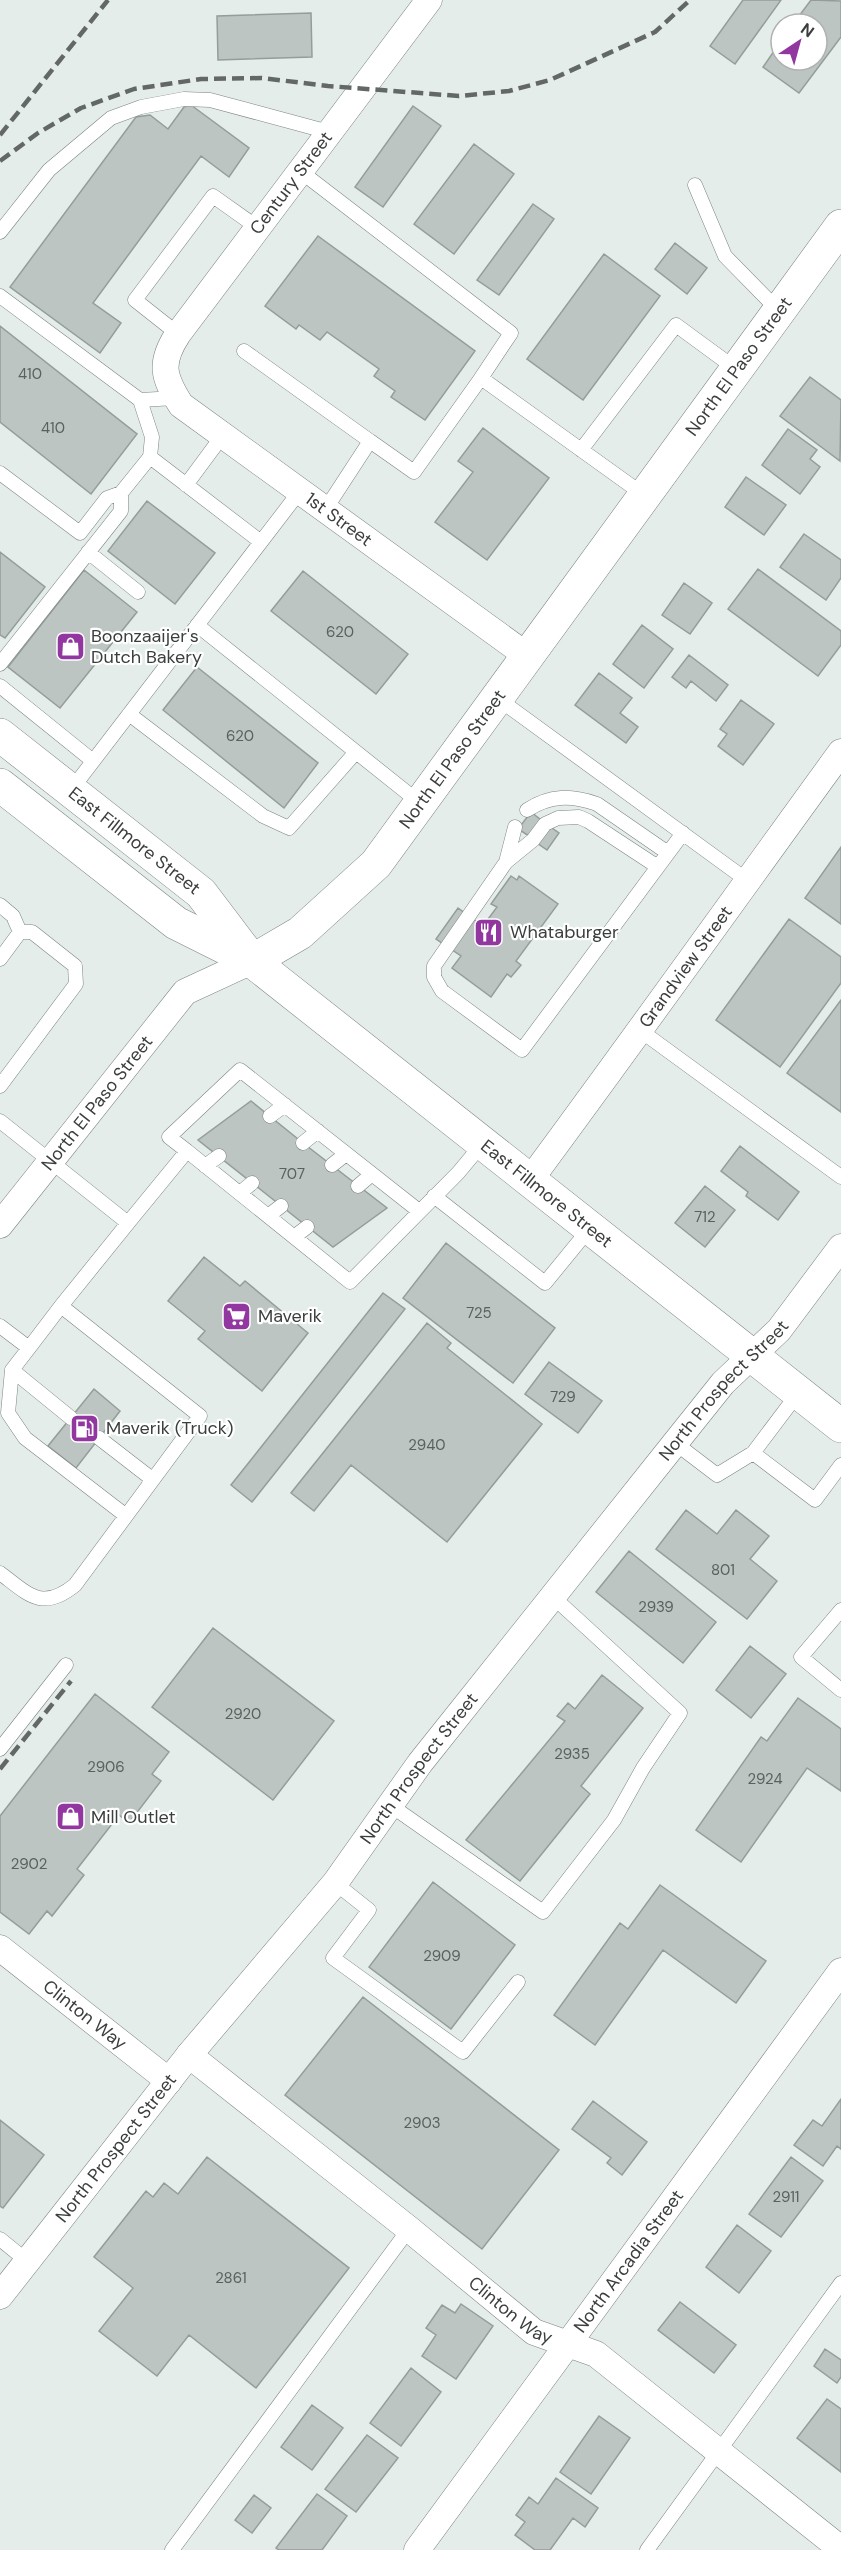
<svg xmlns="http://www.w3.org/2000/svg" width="841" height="2550" font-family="'DM Sans',sans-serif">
	<rect width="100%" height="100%" fill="#e4edea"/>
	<!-- building -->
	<path fill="#bcc5c2" stroke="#959d9b" stroke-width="1.5" d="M743 0H781L735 64 710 46Z
		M811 0 841 1V37L799 93 763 67 781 41V60H817V24H793Z
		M311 13 312 57 218 60 217 16Z
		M191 105 249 148 229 177 201 156 93 303 121 323 100 353 10 287 136 117 150 115 168 129 184 107Z
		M413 106 441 126 383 207 355 187Z
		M474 144 514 174 454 254 414 224Z
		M533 204 554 219 499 295 477 280Z
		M318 236 475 351 425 420 391 397 395 391 374 376 379 369 327 332 320 340 299 325 296 329 265 306Z
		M675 243 707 268 687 294 655 269Z
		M604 254 660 296 583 400 527 359Z
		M0 326 137 434 91 494 0 422Z
		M810 377 841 400 840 461 780 416Z
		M483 428 549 478 487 560 435 522 473 472 458 461Z
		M788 429 817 450 810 459 820 467 800 494 762 465Z
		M746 477 786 505 764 535 725 507Z
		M147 501 215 553 175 604 108 551Z
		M804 534 841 560V578L826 600 780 567Z
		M0 552 45 587 5 638 0 635Z
		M758 569 841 631V645L818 676 728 609Z
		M84 570 137 612 60 708 8 667Z
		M303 571 408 654 376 694 271 611Z
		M684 583 712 603 690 634 662 615Z
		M642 625 673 649 644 688 613 664Z
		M689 655 728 685 716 701 691 681 686 688 672 677Z
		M197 667 318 763 284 808 163 710Z
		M599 673 632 698 620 713 638 727 626 743 575 705Z
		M741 700 774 724 743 765 718 746 727 734 720 729Z
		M531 812 541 820 529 836 518 829Z
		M549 826 559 833 547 850 537 843Z
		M841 847V924L805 898Z
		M511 876 517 880 519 876 558 904 516 961 521 965 511 977 507 974 491 997 452 968 461 956 436 939 458 908 483 926 497 907 491 904Z
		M789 919 841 957V983L780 1067 716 1020Z
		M841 1000V1112L787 1073Z
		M251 1101 303 1143 387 1208 333 1247 198 1140Z
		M740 1146 799 1192 778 1220 746 1196 748 1192 721 1171Z
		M705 1186 735 1210 705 1247 675 1223Z
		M446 1243 555 1328 513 1383 403 1298Z
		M204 1257 240 1286 245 1281 308 1333 262 1391 198 1339 205 1331 168 1301Z
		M383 1293 405 1309 252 1502 231 1485Z
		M427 1323 451 1343 447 1348 542 1424 447 1542 351 1465 314 1511 291 1493Z
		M549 1362 602 1401 578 1433 525 1394Z
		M94 1389 120 1411 76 1468 48 1446Z
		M686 1510 717 1534 736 1510 769 1536 750 1559 777 1581 747 1619 656 1549Z
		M629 1551 716 1622 683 1663 596 1592Z
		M213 1628 334 1721 273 1800 152 1707Z
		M750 1646 786 1674 751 1718 716 1690Z
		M602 1675 643 1708 581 1786 590 1794 520 1881 466 1840 565 1721 557 1716 568 1703 575 1709Z
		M95 1694 169 1752 152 1774 161 1781 129 1823 119 1815 77 1869 84 1875 52 1916 47 1911 29 1934 0 1912V1816Z
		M798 1698 841 1729V1791L807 1768 741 1862 696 1830 761 1737 767 1741Z
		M433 1882 515 1945 451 2029 369 1967Z
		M660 1885 766 1961 736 2003 663 1950 595 2045 554 2015 620 1923 628 1929Z
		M363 1997 559 2150 482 2249 285 2095Z
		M841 2099V2149L837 2146 823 2166 794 2145 813 2120 822 2126Z
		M593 2101 647 2142 622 2175 607 2163 611 2158 572 2129Z
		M0 2120 44 2155 3 2208 0 2206Z
		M207 2157 349 2268 256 2388 189 2335 157 2376 99 2331 133 2288 94 2257 146 2191 153 2197 164 2183 178 2194Z
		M791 2157 823 2181 781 2237 749 2214Z
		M737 2225 771 2251 739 2293 706 2267Z
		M680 2302 736 2345 714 2373 658 2330Z
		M461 2304 493 2326 456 2379 422 2356 436 2335 426 2328 442 2305 455 2313Z
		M825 2349 841 2360V2377L837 2383 814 2366Z
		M411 2368 441 2392 401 2446 370 2423Z
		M827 2399 841 2409V2472L797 2438Z
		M312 2405 343 2428 312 2470 281 2447Z
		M599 2416 630 2438 591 2494 560 2472Z
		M367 2435 398 2458 356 2512 325 2489Z
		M556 2478 598 2508 585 2527 573 2518 550 2550H535L515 2535 525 2522 516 2515 529 2497 538 2504Z
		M317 2494 347 2516 322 2550H279L276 2548Z
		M254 2495 271 2508 252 2533 235 2520Z"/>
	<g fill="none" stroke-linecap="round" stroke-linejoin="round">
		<defs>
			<path id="lane" d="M300 171 511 333 481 378
				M695 185 725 256 779 311
				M0 232 49 170 111 118 141 107 184 99 210 100 329 132
				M0 296 140 400 176 398
				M178 334 135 300 213 196 258 228
				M244 351 370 441
				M581 450 676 325 736 369
				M150 457 261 542
				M0 473 80 533 107 498 121 493 150 457 152 437 140 400
				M186 485 223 435
				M325 510 370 441 414 472 481 378 644 495
				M88 552 138 592
				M197 625 420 803
				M0 664 121 511V493
				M0 686 93 761
				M497 698 748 881
				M129 714 263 816 289 828 356 752
				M71 790 300 491
				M527 810C550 795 571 795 597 804L668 853
				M515 827 506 862 434 966V977L442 991 522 1050 683 833
				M506 862 533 840 545 824 558 818 579 817 588 821 658 867
				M0 905 13 916 20 932 0 959
				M641 1031 841 1177
				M0 1086 76 984 75 966 32 932H20
				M270 1116 285 1105
				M0 1121 128 1223 61 1306
				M303 1143 318 1131
				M187 1151 169 1137 240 1070 419 1211
				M332 1165 346 1154
				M205 1166 219 1156
				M358 1186 372 1174
				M240 1193 252 1183
				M434 1196 545 1283 590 1228
				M268 1216 281 1206
				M128 1223 187 1151 350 1282 458 1173 483 1143
				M294 1237 307 1227
				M0 1326 29 1348 61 1306 200 1416 75 1585C42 1612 28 1594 0 1573
				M29 1348 12 1370 8 1413 25 1438 125 1515
				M12 1370 71 1418
				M99 1438 152 1479
				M675 1443 717 1475 753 1453 815 1500 841 1465
				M753 1453 799 1392
				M841 1610 801 1657 841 1690
				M0 1749 66 1665
				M390 1805 543 1912 614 1820 643 1768 680 1713 552 1596
				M335 1883 369 1910 333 1958 463 2052 518 1982
				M0 2239 27 2261
				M172 2550 409 2229
				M647 2550 841 2283"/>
			<g id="street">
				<path id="s1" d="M429 0 178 334C159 363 163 377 181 405L526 655"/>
				<path id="s2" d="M530 1180C635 1038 737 895 841 752"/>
				<path id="s3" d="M0 1225 185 992 252 961"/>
				<path id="s4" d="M0 1948 169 2081"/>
				<path id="s5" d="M189 2055 409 2229 534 2332 596 2354 841 2549"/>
				<path id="s6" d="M0 2296 189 2055 335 1883 420 1763 675 1443 723 1383 779 1330 841 1247"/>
				<path id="s7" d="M417 2550 841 1971"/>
			</g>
			<g id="secondary">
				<path id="s8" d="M252 961 300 933 376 864 841 226"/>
			</g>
			<g id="primary">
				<path id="s9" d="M0 735 201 893 248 955"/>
				<path id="s10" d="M0 785 176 923 252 961 841 1426"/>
			</g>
		</defs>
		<!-- lane casing -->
		<use href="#lane" stroke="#7c8482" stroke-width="15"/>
		<!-- street casing -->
		<use href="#street" stroke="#7c8482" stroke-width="27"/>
		<!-- secondary casing -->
		<use href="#secondary" stroke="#7c8482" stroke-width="34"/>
		<!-- primary casing -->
		<use href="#primary" stroke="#7c8482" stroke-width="34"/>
		<!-- lane -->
		<use href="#lane" stroke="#fff" stroke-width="14"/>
		<!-- street -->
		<use href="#street" stroke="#fff" stroke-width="26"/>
		<!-- secondary -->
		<use href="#secondary" stroke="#fff" stroke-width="33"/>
		<!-- primary -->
		<use href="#primary" stroke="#fff" stroke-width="33"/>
		<!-- rail -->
		<path stroke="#636866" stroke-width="4.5" stroke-dasharray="12 6" stroke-linecap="butt" d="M0 135 108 0
			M0 161 38 133 81 108 134 89 201 79 262 78 328 86 459 96 509 91 550 80 655 32 690 0
			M0 1769 71 1681"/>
	</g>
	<!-- icons -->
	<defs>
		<symbol id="shop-square" viewBox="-11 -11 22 22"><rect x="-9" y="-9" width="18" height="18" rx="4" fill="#9236a0" stroke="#fff"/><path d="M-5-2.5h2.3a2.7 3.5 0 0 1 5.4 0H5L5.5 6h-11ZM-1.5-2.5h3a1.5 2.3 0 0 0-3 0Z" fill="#fff"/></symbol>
		<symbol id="restaurant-square" viewBox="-11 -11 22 22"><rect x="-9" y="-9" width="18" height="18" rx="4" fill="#9236a0" stroke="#fff"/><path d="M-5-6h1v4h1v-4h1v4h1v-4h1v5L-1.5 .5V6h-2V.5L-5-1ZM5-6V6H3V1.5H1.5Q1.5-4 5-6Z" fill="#fff"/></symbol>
		<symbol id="supermarket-square" viewBox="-11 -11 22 22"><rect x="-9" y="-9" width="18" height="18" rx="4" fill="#9236a0" stroke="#fff"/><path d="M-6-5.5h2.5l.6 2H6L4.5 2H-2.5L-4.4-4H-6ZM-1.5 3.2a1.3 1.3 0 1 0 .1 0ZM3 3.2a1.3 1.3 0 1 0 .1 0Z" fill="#fff"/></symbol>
		<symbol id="fuel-square" viewBox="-11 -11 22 22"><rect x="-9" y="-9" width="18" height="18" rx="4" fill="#9236a0" stroke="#fff"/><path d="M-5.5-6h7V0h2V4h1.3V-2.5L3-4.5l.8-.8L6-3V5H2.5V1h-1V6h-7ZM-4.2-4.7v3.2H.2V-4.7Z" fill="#fff"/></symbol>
	</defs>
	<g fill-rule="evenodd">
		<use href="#shop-square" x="54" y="630" width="33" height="33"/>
		<use href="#restaurant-square" x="472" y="916" width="33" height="33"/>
		<use href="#supermarket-square" x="220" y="1300" width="33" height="33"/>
		<use href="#fuel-square" x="68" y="1412" width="33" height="33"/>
		<use href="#shop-square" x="54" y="1800" width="33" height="33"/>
	</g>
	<g text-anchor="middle" stroke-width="4.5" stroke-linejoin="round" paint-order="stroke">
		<!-- number labels -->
		<g font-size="15" fill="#5a605e">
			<text x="30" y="379">410</text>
			<text x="53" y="433">410</text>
			<text x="340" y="637">620</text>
			<text x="240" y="741">620</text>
			<text x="292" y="1179">707</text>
			<text x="705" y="1222">712</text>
			<text x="479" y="1318">725</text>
			<text x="563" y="1402">729</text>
			<text x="427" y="1450">2940</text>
			<text x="723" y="1575">801</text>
			<text x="656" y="1612">2939</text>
			<text x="243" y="1719">2920</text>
			<text x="572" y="1759">2935</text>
			<text x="106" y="1772">2906</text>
			<text x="765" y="1784">2924</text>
			<text x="29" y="1869">2902</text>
			<text x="442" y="1961">2909</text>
			<text x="422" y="2128">2903</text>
			<text x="786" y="2202">2911</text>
			<text x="231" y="2283">2861</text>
		</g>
		<!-- street labels -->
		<g font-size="18" fill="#3a3e3d" stroke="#fff">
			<text transform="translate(291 183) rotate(-53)" y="6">Century Street</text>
			<text dy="6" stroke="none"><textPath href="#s8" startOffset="774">North El Paso Street</textPath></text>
			<text dy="6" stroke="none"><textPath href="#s1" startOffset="690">1st Street</textPath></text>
			<text dy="6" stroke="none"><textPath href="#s8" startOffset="288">North El Paso Street</textPath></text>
			<text dy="6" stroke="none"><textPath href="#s9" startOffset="171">East Fillmore Street</textPath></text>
			<text dy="6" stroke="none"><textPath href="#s2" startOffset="264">Grandview Street</textPath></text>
			<text dy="6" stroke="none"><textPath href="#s3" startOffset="156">North El Paso Street</textPath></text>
			<text dy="6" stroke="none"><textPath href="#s10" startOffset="684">East Fillmore Street</textPath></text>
			<text dy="6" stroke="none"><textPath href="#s6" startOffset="1160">North Prospect Street</textPath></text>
			<text dy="6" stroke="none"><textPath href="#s6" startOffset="674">North Prospect Street</textPath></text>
			<text dy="6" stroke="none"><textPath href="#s4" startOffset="108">Clinton Way</textPath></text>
			<text dy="6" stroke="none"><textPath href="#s6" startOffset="188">North Prospect Street</textPath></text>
			<text dy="6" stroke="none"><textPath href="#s7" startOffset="358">North Arcadia Street</textPath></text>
			<text dy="6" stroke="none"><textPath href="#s5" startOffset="411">Clinton Way</textPath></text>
		</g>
		<!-- poi labels -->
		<g font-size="18" fill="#3a3e3d" stroke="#fff" text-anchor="start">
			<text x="91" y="642">Boonzaaijer's<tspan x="91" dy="21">Dutch Bakery</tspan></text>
			<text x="510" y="938">Whataburger</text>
			<text x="258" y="1322">Maverik</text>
			<text x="106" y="1434">Maverik (Truck)</text>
			<text x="91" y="1823">Mill Outlet</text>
		</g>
	</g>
	<!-- north arrow -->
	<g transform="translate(799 42) rotate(36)"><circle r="28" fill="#ffffff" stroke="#b0b2b1" stroke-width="1.5"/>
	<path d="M0-4.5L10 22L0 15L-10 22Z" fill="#9236a0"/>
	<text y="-9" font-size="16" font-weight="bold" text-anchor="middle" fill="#3a3e3d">N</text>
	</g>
</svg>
